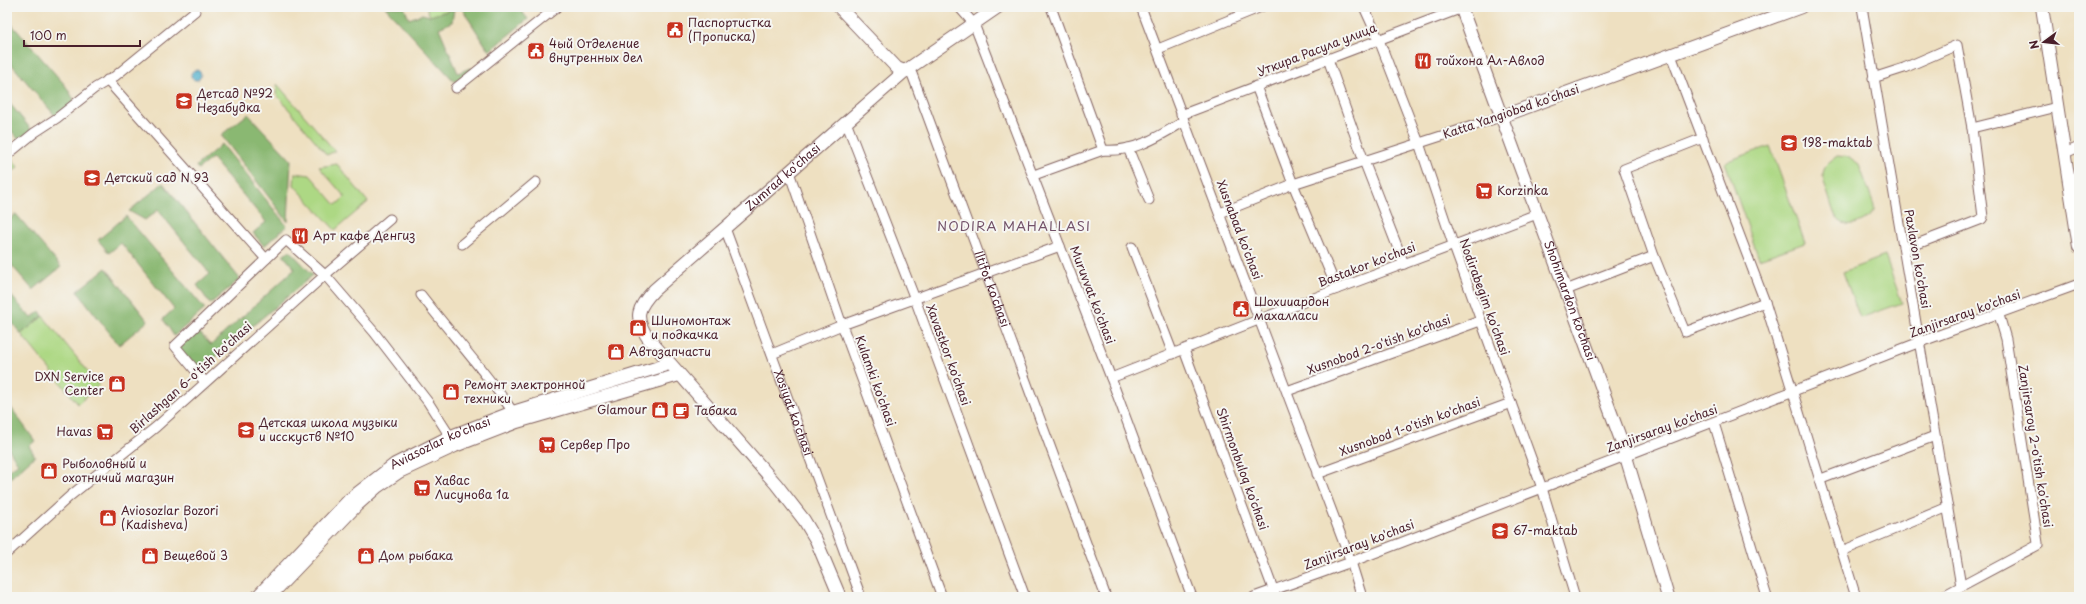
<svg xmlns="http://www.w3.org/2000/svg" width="2086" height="604" font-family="'Playpen Sans',sans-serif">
	<rect width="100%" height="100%" fill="#f6f6f2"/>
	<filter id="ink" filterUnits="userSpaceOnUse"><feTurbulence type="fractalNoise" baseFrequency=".025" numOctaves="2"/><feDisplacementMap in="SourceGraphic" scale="8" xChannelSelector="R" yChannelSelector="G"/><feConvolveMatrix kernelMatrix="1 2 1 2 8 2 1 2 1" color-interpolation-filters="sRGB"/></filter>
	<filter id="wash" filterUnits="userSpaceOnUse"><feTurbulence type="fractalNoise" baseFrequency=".012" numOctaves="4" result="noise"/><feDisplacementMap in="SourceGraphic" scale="16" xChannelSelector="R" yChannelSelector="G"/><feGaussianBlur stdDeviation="0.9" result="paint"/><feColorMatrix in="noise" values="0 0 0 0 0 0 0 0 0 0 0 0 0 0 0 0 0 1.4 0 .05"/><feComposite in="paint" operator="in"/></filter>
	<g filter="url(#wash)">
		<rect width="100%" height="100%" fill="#eee0c1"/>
		<!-- green -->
		<path fill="#add884" stroke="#7c7c58" d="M426 7H453L454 9 430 16Z
			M277 84 335 151 327 155 276 94Z
			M1770 146 1805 243 1759 259 1725 162Z
			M1837 156 1849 157 1859 164 1874 206V211C1865 223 1844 232 1835 215 1832 208 1830 200 1828 194 1825 186 1821 178 1824 169 1826 163 1832 160 1837 156Z
			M12 159 18 167 8 176 7 165Z
			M337 164 368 202 335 230 294 185 295 173 310 175 336 205 345 197 319 167Z
			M1885 256 1902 303 1860 318 1843 272Z
			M43 316 99 385 78 404 21 334Z"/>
		<!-- forest -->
		<path fill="#8ab872" stroke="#6a6c4e" d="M385 7H404L409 19 422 14 430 16 454 9 452 22 439 28 458 73 470 68 473 69 455 82Z
			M461 7H518L528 19 489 51Z
			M7 19 65 85 76 103 57 118 7 59Z
			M7 100 34 133 22 143 7 126Z
			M248 114 291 160 288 222 221 135Z
			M222 144 287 226 264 246 253 233 266 222 212 158 198 169 196 166Z
			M163 183 240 279 210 304 197 285 210 274 158 210 145 220 129 211Z
			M16 214 61 267 33 290 7 260V221Z
			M126 216 205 309 174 336 163 319 174 309 121 243 109 253 98 240Z
			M290 251 313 275 198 372 175 346 198 331 211 345 295 269 283 255Z
			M106 268 148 321 119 345 77 291Z
			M7 291 31 318 40 311 43 316 21 334 7 316Z
			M7 402 35 441 29 446 35 456 8 480 7 471 18 464 7 446Z"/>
		<!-- water -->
		<path fill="#4caecb" stroke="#4b667b" d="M191 75a5 5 0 1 1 10 0a5 5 0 1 1-10 0Z"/>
	</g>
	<g filter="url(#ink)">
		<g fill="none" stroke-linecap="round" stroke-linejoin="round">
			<defs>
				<g id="street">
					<path d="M959 7 974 24 1111 378 1192 597"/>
					<path d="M1051 7 1103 150"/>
					<path d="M1141 7 1351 562 1362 597"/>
					<path d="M1364 7 1379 40 1419 143 1453 244 1542 488 1575 597"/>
					<path d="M1862 7 1961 586"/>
					<path d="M1158 49 1261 7"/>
					<path d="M1671 55 1765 302 1856 597"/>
					<path d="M1328 59 1364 161 1404 264"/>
					<path id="s1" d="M905 71 912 74 1106 597"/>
					<path d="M1873 78 1904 68 1957 45 1972 128 1983 217 1982 219 1904 249"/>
					<path d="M107 80 266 259"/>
					<path d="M1256 86 1293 184 1337 289"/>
					<path d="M456 88 557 7"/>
					<path d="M1181 115 1462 8"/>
					<path d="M846 122 915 299 1025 597"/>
					<path d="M1972 128 2057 107"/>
					<path d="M1703 138 1624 169 1654 256 1685 332 1765 302"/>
					<path d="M1128 148 1149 200"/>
					<path d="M2065 153 2079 147"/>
					<path d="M7 155 34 133 57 118 95 88 114 77 195 11"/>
					<path d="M789 172 842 325 942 597"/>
					<path d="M1034 175 1103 150C1133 153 1158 137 1183 122"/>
					<path d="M1220 213 1293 184 1503 116"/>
					<path id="s2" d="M725 228 861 597"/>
					<path d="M462 244 536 182"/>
					<path d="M1132 247 1173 354"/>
					<path d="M1566 290 1654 256"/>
					<path d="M421 295C451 334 485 371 513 412L515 417"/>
					<path d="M1184 350 1276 597"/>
					<path d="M772 354 842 325 1060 246"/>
					<path d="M1111 378 1337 289 1537 214"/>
					<path d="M205 382 175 346 286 240 325 275 374 332 428 402 453 441"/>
					<path d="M1287 391 1480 321"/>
					<path d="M1714 423 1767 597"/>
					<path d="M1317 474 1511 403"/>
					<path d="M1821 479 1935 436"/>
					<path d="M1842 551 1948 507"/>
					<path d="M7 553 70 496 156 427 325 275 390 219"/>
					<path d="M1254 597 1351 562 1920 342 2079 284"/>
					<path d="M1941 597 2038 545V543L2006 339 1999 315"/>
				</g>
				<g id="secondary">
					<path d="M839 7 897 68 905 71"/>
					<path id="s3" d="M1461 7 1621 440 1668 597"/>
					<path d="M2042 7 2079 247"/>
					<path d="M1503 116 1801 7"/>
					<path id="s4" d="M257 597 350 499 395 464 451 436 513 412 669 364"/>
					<path d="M269 597 357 505 377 487 399 472 455 446 517 422 679 375"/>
					<path id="s5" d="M840 597 816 540 804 520 776 484 648 338C633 317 638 307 654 290L905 71 998 7"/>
				</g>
			</defs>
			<!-- street casing -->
			<use href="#street" stroke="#836360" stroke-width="11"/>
			<!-- secondary casing -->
			<use href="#secondary" stroke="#836360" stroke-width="14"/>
			<!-- street -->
			<use href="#street" stroke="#fff" stroke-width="9"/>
			<!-- secondary -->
			<use href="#secondary" stroke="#fff" stroke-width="12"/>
		</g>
	</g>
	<!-- icons -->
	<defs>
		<symbol id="civic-square" viewBox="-11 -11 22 22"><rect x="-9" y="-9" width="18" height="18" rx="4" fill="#c8321e" stroke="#f6f6f2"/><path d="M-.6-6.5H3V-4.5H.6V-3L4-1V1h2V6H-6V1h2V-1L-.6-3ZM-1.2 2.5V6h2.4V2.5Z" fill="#fff"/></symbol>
		<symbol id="restaurant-square" viewBox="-11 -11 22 22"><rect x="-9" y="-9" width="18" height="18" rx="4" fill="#c8321e" stroke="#f6f6f2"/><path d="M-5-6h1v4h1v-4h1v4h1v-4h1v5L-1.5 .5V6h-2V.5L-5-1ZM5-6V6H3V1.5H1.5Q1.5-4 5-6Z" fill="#fff"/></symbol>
		<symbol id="school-square" viewBox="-11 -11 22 22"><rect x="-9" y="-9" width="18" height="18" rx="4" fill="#c8321e" stroke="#f6f6f2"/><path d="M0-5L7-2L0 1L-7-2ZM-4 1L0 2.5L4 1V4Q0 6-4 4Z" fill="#fff"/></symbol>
		<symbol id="supermarket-square" viewBox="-11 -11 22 22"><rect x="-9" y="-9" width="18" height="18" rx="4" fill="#c8321e" stroke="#f6f6f2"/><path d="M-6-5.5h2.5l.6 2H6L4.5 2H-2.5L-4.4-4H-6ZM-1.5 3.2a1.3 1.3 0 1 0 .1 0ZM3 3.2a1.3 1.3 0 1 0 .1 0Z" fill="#fff"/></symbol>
		<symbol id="shop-square" viewBox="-11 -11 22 22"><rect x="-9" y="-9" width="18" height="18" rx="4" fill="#c8321e" stroke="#f6f6f2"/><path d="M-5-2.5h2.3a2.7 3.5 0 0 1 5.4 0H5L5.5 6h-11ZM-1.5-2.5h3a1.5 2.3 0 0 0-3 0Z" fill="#fff"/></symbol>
		<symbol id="cafe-square" viewBox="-11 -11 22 22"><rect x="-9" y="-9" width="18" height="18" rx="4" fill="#c8321e" stroke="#f6f6f2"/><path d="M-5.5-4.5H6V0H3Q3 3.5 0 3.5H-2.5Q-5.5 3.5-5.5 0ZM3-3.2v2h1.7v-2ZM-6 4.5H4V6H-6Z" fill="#fff"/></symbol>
	</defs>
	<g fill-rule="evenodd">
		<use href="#civic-square" x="665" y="20" width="20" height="20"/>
		<use href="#civic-square" x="526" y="41" width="20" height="20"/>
		<use href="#restaurant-square" x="1413" y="51" width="20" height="20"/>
		<use href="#school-square" x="174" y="91" width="20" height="20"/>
		<use href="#school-square" x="1779" y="133" width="20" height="20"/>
		<use href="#school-square" x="82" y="168" width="20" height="20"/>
		<use href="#supermarket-square" x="1474" y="181" width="20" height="20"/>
		<use href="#restaurant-square" x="290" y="226" width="20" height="20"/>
		<use href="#civic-square" x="1231" y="299" width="20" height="20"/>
		<use href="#shop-square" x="628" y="318" width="20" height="20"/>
		<use href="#shop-square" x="606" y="342" width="20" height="20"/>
		<use href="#shop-square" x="107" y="374" width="20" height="20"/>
		<use href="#shop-square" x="441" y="382" width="20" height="20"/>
		<use href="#shop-square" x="650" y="400" width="20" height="20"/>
		<use href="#cafe-square" x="671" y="401" width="20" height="20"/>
		<use href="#school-square" x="236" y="420" width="20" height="20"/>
		<use href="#supermarket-square" x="95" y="422" width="20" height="20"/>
		<use href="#supermarket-square" x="537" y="435" width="20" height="20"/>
		<use href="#shop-square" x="39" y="461" width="20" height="20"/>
		<use href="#supermarket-square" x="412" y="478" width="20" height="20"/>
		<use href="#shop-square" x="98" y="508" width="20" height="20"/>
		<use href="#school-square" x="1490" y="521" width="20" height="20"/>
		<use href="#shop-square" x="140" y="546" width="20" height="20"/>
		<use href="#shop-square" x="356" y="546" width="20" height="20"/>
	</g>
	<g text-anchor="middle" stroke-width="4" stroke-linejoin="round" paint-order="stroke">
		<!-- poi labels -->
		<g font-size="12" fill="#4a1f2b" stroke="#f6f6f2" text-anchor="start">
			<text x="688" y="27">Паспортистка<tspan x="688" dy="14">(Прописка)</tspan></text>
			<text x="549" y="48">4ый Отделение<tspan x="549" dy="14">внутренных дел</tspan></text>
			<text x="1436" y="65">тойхона Ал-Авлод</text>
			<text x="197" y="98">Детсад №92<tspan x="197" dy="14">Незабудка</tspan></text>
			<text x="1802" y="147">198-maktab</text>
			<text x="105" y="182">Детский сад N 93</text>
			<text x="1497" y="195">Korzinka</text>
			<text x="313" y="240">Арт кафе Денгиз</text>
			<text x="1254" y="306">Шохииардон<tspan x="1254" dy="14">махалласи</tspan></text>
			<text x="651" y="325">Шиномонтаж<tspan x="651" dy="14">и подкачка</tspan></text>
			<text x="629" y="356">Автозапчасти</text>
			<text x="104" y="381" text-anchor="end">DXN Service<tspan x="104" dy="14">Center</tspan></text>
			<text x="464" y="389">Ремонт электронной<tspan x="464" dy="14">техники</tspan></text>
			<text x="647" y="414" text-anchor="end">Glamour</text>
			<text x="694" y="415">Табака</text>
			<text x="259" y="427">Детская школа музыки<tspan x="259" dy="14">и исскуств №10</tspan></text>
			<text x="92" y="436" text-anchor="end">Havas</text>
			<text x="560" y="449">Сервер Про</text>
			<text x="62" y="468">Рыболовный и<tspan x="62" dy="14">охотничий магазин</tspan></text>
			<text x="435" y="485">Хавас<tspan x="435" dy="14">Лисунова 1а</tspan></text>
			<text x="121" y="515">Aviosozlar Bozori<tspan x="121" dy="14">(Kadisheva)</tspan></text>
			<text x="1513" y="535">67-maktab</text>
			<text x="163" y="560">Вещевой 3</text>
			<text x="379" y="560">Дом рыбака</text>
		</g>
		<!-- street labels -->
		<g font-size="12" fill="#4a1f2b" stroke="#f6f6f2">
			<text transform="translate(1317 50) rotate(-21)" y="4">Уткира Расула улица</text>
			<text transform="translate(1511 112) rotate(-19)" y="4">Katta Yangiobod ko'chasi</text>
			<text dy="4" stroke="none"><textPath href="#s5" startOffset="551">Zumrad ko'chasi</textPath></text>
			<text transform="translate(1239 230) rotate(69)" y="4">Xusnabad ko'chasi</text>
			<text transform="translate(1917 259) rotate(80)" y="4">Paxlavon ko'chasi</text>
			<text transform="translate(1367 265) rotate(-21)" y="4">Bastakor ko'chasi</text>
			<text dy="4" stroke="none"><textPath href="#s1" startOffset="237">Iltifot ko'chasi</textPath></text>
			<text transform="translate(1092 295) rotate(69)" y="4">Muruvvat ko'chasi</text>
			<text transform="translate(1484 297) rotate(70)" y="4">Nodirabegim ko'chasi</text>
			<text dy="4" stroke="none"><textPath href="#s3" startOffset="313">Shohimardon ko'chasi</textPath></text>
			<text transform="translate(1965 314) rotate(-20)" y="4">Zanjirsaray ko'chasi</text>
			<text transform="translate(1379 345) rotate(-20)" y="4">Xusnobod 2-o'tish ko'chasi</text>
			<text transform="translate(948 355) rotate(70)" y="4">Xavastkor ko'chasi</text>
			<text transform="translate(191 378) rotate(-42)" y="4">Birlashgan 6-o'tish ko'chasi</text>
			<text transform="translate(875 381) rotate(70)" y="4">Kulamki ko'chasi</text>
			<text dy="4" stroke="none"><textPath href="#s2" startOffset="197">Xosiyat ko'chasi</textPath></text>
			<text transform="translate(1410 427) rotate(-20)" y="4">Xusnobod 1-o'tish ko'chasi</text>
			<text transform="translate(1662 429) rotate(-20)" y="4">Zanjirsaray ko'chasi</text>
			<text dy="4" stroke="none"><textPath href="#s4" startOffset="242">Aviasozlar ko'chasi</textPath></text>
			<text transform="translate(2035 446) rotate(81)" y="4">Zanjirsaroy 2-o'tish ko'chasi</text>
			<text transform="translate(1242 469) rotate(70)" y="4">Shirmonbuloq ko'chasi</text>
			<text transform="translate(1359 545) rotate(-21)" y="4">Zanjirsaray ko'chasi</text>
		</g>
		<!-- neighbourhood labels -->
		<g font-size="13" letter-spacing="1" fill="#735269" stroke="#f6f6f2">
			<text x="1014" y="231">NODIRA MAHALLASI</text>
		</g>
	</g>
	<!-- margin -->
	<rect width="2086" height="604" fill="none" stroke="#f6f6f2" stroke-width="24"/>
	<!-- north arrow -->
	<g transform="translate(2044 42) rotate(255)" stroke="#f6f6f2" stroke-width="3" paint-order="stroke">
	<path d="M0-3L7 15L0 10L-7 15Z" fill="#4a1f2b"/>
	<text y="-6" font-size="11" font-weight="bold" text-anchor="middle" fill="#4a1f2b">N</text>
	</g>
	<!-- scale -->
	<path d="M24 40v6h116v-6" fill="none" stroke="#4a1f2b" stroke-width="2"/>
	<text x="30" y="40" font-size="12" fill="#4a1f2b" stroke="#f6f6f2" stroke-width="3" paint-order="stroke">100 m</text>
</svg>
